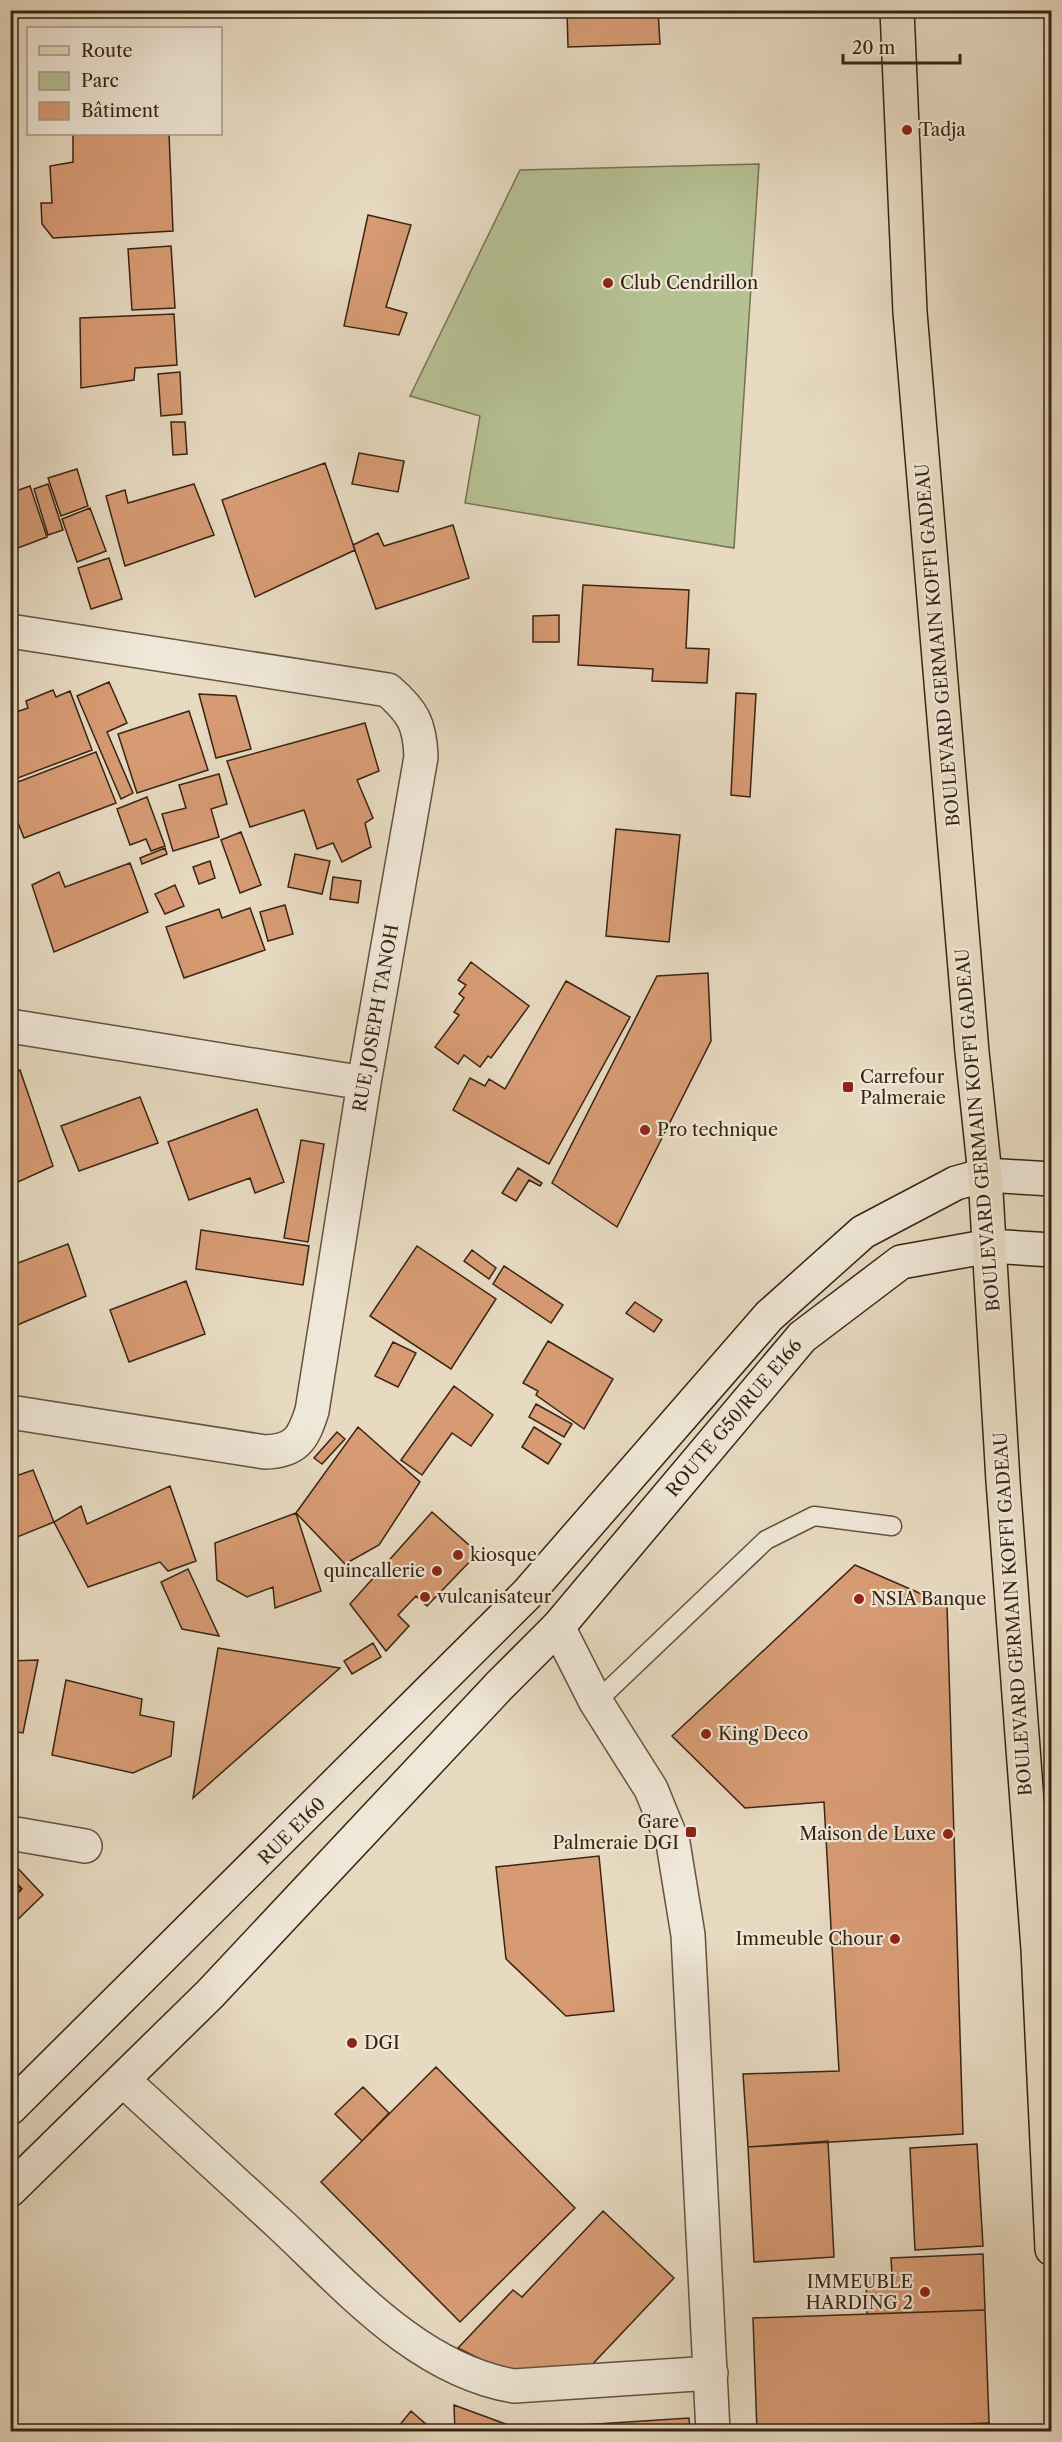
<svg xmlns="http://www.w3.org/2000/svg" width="1062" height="2442" font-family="'Libre Caslon Text',serif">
	<rect width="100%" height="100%" fill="#e7dac1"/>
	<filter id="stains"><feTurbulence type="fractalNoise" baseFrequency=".00333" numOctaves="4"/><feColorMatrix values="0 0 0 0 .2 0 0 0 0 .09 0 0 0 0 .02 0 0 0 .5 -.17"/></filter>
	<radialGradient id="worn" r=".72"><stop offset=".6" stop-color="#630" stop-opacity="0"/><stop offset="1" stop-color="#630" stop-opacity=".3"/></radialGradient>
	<!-- green -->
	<path fill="#b5c093" stroke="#777252" stroke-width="1.5" d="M759 164 734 548 465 503 480 416 410 396 520 170Z"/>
	<!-- building -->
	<path fill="#d79b74" stroke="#392412" stroke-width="1.5" d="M567 10H658L660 44 568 47Z
		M73 134H169L173 231 53 238 42 224 41 203H52L50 166 73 162Z
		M368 215 411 225 386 307 407 313 399 335 344 326Z
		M171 246 175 308 132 310 128 249Z
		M174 314 177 365 135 368 134 380 81 388 80 318Z
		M180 372 182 414 161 416 158 374Z
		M171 422H185L187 454 173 455Z
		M359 453 404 461 398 492 352 484Z
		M325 463 355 550 255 597 222 500Z
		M77 469 88 506 61 516 48 478Z
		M48 484 63 530 48 535 34 489Z
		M194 484 214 535 125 566 106 496 125 490 128 503Z
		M30 486 47 537 10 551V493Z
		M90 508 106 551 77 562 62 519Z
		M453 525 469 578 376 609 353 545 378 533 384 546Z
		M109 558 122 599 91 609 78 568Z
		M583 585 689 590 686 648 709 649 707 683 652 681 653 669 578 665Z
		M559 615V642H533V616Z
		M109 682 127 723 107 732 133 793 121 799 77 696Z
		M53 690 56 697 70 691 92 750 10 781V714L28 708 26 701Z
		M736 693 756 694 750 797 731 795Z
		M199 694 236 696 251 749 216 758Z
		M189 711 208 770 137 793 118 734Z
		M365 723 379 771 357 780 373 818 365 823 371 847 342 862 333 843 317 849 304 810 250 827 227 761Z
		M96 752 116 803 24 838 10 803V785Z
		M219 774 227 804 211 809 219 837 173 851 162 814 186 808 179 785Z
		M147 797 165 846 151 851 146 839 130 845 117 809Z
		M616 829 680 835 669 942 606 936Z
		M241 832 261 885 240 893 221 840Z
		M165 848 167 854 142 864 140 858Z
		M295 854 330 861 322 894 288 887Z
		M210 861 215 878 199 884 193 867Z
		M130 863 148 912 54 952 32 885 59 872 65 887Z
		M333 877 361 881 358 903 330 899Z
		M175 885 184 906 165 914 155 894Z
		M285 905 293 934 268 941 260 912Z
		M250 908 265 950 184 978 166 927 219 909 222 918Z
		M471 962 529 1006 491 1058 488 1056 480 1067 464 1055 458 1064 435 1047 459 1015 454 1012 464 998 459 994 466 985 458 980Z
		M708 973 711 1041 617 1227 552 1183 657 976Z
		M566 981 630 1017 549 1164 453 1110 470 1078 485 1086 489 1079 505 1089Z
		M20 1070 53 1166 18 1182 15 1169H10V1073Z
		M140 1097 158 1143 79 1171 61 1126Z
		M257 1109 284 1182 255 1193 250 1178 189 1200 168 1142Z
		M301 1140 324 1144 308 1242 284 1238Z
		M518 1168 542 1183 540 1186 529 1180 516 1201 502 1193Z
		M201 1230 309 1246 303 1285 196 1269Z
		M68 1244 86 1296 10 1328V1266Z
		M417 1246 496 1299 451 1369 370 1316Z
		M472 1250 496 1268 489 1279 464 1261Z
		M504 1266 563 1305 551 1323 493 1284Z
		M186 1281 205 1334 129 1362 110 1310Z
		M635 1302 662 1320 654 1332 626 1313Z
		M548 1341 613 1379 584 1429 536 1395 538 1391 523 1383Z
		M393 1342 416 1353 398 1387 375 1376Z
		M454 1386 493 1415 471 1446 452 1433 422 1475 401 1460Z
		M536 1404 572 1424 564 1437 529 1417Z
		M358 1427 420 1482 379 1545 345 1564 296 1513Z
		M534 1427 561 1444 548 1464 522 1447Z
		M337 1432 345 1439 322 1464 314 1458Z
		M33 1470 54 1522 10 1540V1478Z
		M170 1486 196 1561 168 1571 160 1562 88 1587 54 1522 81 1506 87 1524Z
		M432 1512 478 1553 427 1606 416 1596 398 1615 409 1626 386 1651 350 1604Z
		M296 1513 321 1591 275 1608 273 1587 247 1597 217 1580 215 1543Z
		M855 1565 947 1605 963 2134 748 2147 743 2074 839 2071 824 1802 745 1808 672 1736Z
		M188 1569 219 1636 182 1629 161 1582Z
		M373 1643 381 1657 352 1674 344 1661Z
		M218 1648 340 1668 193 1798Z
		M38 1660 23 1733 10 1731V1661Z
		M66 1680 142 1699 140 1715 174 1722 171 1756 133 1773 52 1755Z
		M599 1856 614 2011 566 2016 506 1959 496 1867Z
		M10 1860 43 1895 10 1927V1901L22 1889 10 1875Z
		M10 1877 21 1889 10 1900Z
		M436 2067 575 2208 460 2322 321 2182Z
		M363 2087 389 2113 362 2141 335 2114Z
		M828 2141 834 2257 754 2262 748 2147Z
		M977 2144 983 2246 915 2250 910 2148Z
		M603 2211 674 2278 586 2371 518 2378 458 2348 513 2290 522 2297Z
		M983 2254 985 2310 867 2314 866 2275 892 2274 891 2258Z
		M985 2310 989 2423 757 2432 753 2318Z
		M454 2405 522 2430V2432H455Z
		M411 2411 428 2426 424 2432H394Z
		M689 2418 690 2432H535V2428Z
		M989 2423V2432H769Z"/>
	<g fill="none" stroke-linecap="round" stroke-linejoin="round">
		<defs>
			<path id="lane" d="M596 1702 766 1540 814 1516 892 1526"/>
			<path id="street" d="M10 631 388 690C413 712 420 724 421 757L364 1083 312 1411C303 1439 296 1451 265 1452L10 1412
				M10 1026 364 1083
				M558 1627 596 1702 651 1789 673 1843 688 1935 713 2432
				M10 1833 85 1846
				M123 2080C176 2128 228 2177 281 2225 348 2288 419 2370 514 2386L711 2373"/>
			<path id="secondary" d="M10 2108 527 1594 769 1316 863 1232 956 1183 985 1175 1052 1179
				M10 2190 210 1994 499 1686 558 1627 802 1337 901 1262 990 1246 1052 1250"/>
			<path id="primary" d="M897 10 910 312 972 1052 985 1175 1003 1481 1038 1949 1052 2249"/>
		</defs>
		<!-- lane casing -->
		<use href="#lane" stroke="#64523e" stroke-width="21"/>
		<!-- street casing -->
		<use href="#street" stroke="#64523e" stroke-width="36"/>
		<!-- secondary casing -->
		<use href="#secondary" stroke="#392412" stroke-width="36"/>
		<!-- primary casing -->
		<use href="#primary" stroke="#392412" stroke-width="36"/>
		<!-- lane -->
		<use href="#lane" stroke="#efe7d7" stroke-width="18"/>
		<!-- street -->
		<use href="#street" stroke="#efe7d7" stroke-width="33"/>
		<!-- secondary -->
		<use href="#secondary" stroke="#efe7d7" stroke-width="33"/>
		<!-- primary -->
		<use href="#primary" stroke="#e7dac1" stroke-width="33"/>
	</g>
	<!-- markers -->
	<g fill="#8f2418" stroke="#efe7d7" stroke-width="2">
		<circle cx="907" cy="130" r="6"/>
		<circle cx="608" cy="283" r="6"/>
		<rect x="842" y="1081" width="12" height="12" rx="3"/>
		<circle cx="645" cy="1130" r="6"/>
		<circle cx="458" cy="1555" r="6"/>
		<circle cx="437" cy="1571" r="6"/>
		<circle cx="425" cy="1597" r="6"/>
		<circle cx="859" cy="1599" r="6"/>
		<circle cx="706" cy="1734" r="6"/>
		<rect x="685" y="1826" width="12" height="12" rx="3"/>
		<circle cx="948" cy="1834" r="6"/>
		<circle cx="895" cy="1939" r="6"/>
		<circle cx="352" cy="2043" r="6"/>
		<circle cx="925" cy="2292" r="6"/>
	</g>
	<g text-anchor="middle" stroke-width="4.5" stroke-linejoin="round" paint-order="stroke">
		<!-- poi labels -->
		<g font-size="18" fill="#392412" stroke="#efe7d7" text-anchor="start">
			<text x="919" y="136">Tadja</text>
			<text x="620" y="289">Club Cendrillon</text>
			<text x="860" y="1083">Carrefour<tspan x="860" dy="21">Palmeraie</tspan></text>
			<text x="657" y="1136">Pro technique</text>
			<text x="470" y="1561">kiosque</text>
			<text x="425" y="1577" text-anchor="end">quincallerie</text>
			<text x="437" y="1603">vulcanisateur</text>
			<text x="871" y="1605">NSIA Banque</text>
			<text x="718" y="1740">King Deco</text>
			<text x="679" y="1828" text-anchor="end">Gare<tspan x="679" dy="21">Palmeraie DGI</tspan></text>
			<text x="936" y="1840" text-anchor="end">Maison de Luxe</text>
			<text x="883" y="1945" text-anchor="end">Immeuble Chour</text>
			<text x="364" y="2049">DGI</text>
			<text x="913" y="2288" text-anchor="end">IMMEUBLE<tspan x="913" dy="21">HARDING 2</tspan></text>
		</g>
		<!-- street labels -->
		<g font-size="18" fill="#392412" stroke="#efe7d7">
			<text transform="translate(938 645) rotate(-95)" y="6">BOULEVARD GERMAIN KOFFI GADEAU</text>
			<text transform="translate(376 1018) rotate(-80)" y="6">RUE JOSEPH TANOH</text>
			<text transform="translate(978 1130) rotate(-95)" y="6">BOULEVARD GERMAIN KOFFI GADEAU</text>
			<text transform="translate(734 1418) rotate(-50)" y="6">ROUTE G50/RUE E166</text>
			<text transform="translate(1013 1614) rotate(-94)" y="6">BOULEVARD GERMAIN KOFFI GADEAU</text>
			<text transform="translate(292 1831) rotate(-45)" y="6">RUE E160</text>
		</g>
	</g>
	<!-- margin -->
	<rect width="1062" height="2442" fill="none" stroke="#e7dac1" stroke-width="36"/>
	<rect x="12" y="12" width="1038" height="2418" fill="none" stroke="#392412" stroke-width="3"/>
	<rect x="18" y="18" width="1026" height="2406" fill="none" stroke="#392412" stroke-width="1.5"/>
	<!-- legend -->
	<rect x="27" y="27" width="195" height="108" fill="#efe7d7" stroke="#a69988" stroke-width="1.5"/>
	<rect x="39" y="46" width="30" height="9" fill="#e7dac1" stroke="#a69988" stroke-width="1.5"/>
	<text x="81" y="57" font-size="18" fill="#392412">Route</text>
	<rect x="39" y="72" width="30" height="18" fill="#b5c093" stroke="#a69988" stroke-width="1.5"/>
	<text x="81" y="87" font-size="18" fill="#392412">Parc</text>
	<rect x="39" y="102" width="30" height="18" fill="#d79b74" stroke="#a69988" stroke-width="1.5"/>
	<text x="81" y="117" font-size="18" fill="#392412">Bâtiment</text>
	<!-- scale -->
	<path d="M843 54v9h117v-9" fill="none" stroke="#392412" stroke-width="3"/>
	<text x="852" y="54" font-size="18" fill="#392412" stroke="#efe7d7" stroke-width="4.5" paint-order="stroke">20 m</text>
	<rect width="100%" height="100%" filter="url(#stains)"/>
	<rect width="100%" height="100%" fill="url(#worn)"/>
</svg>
